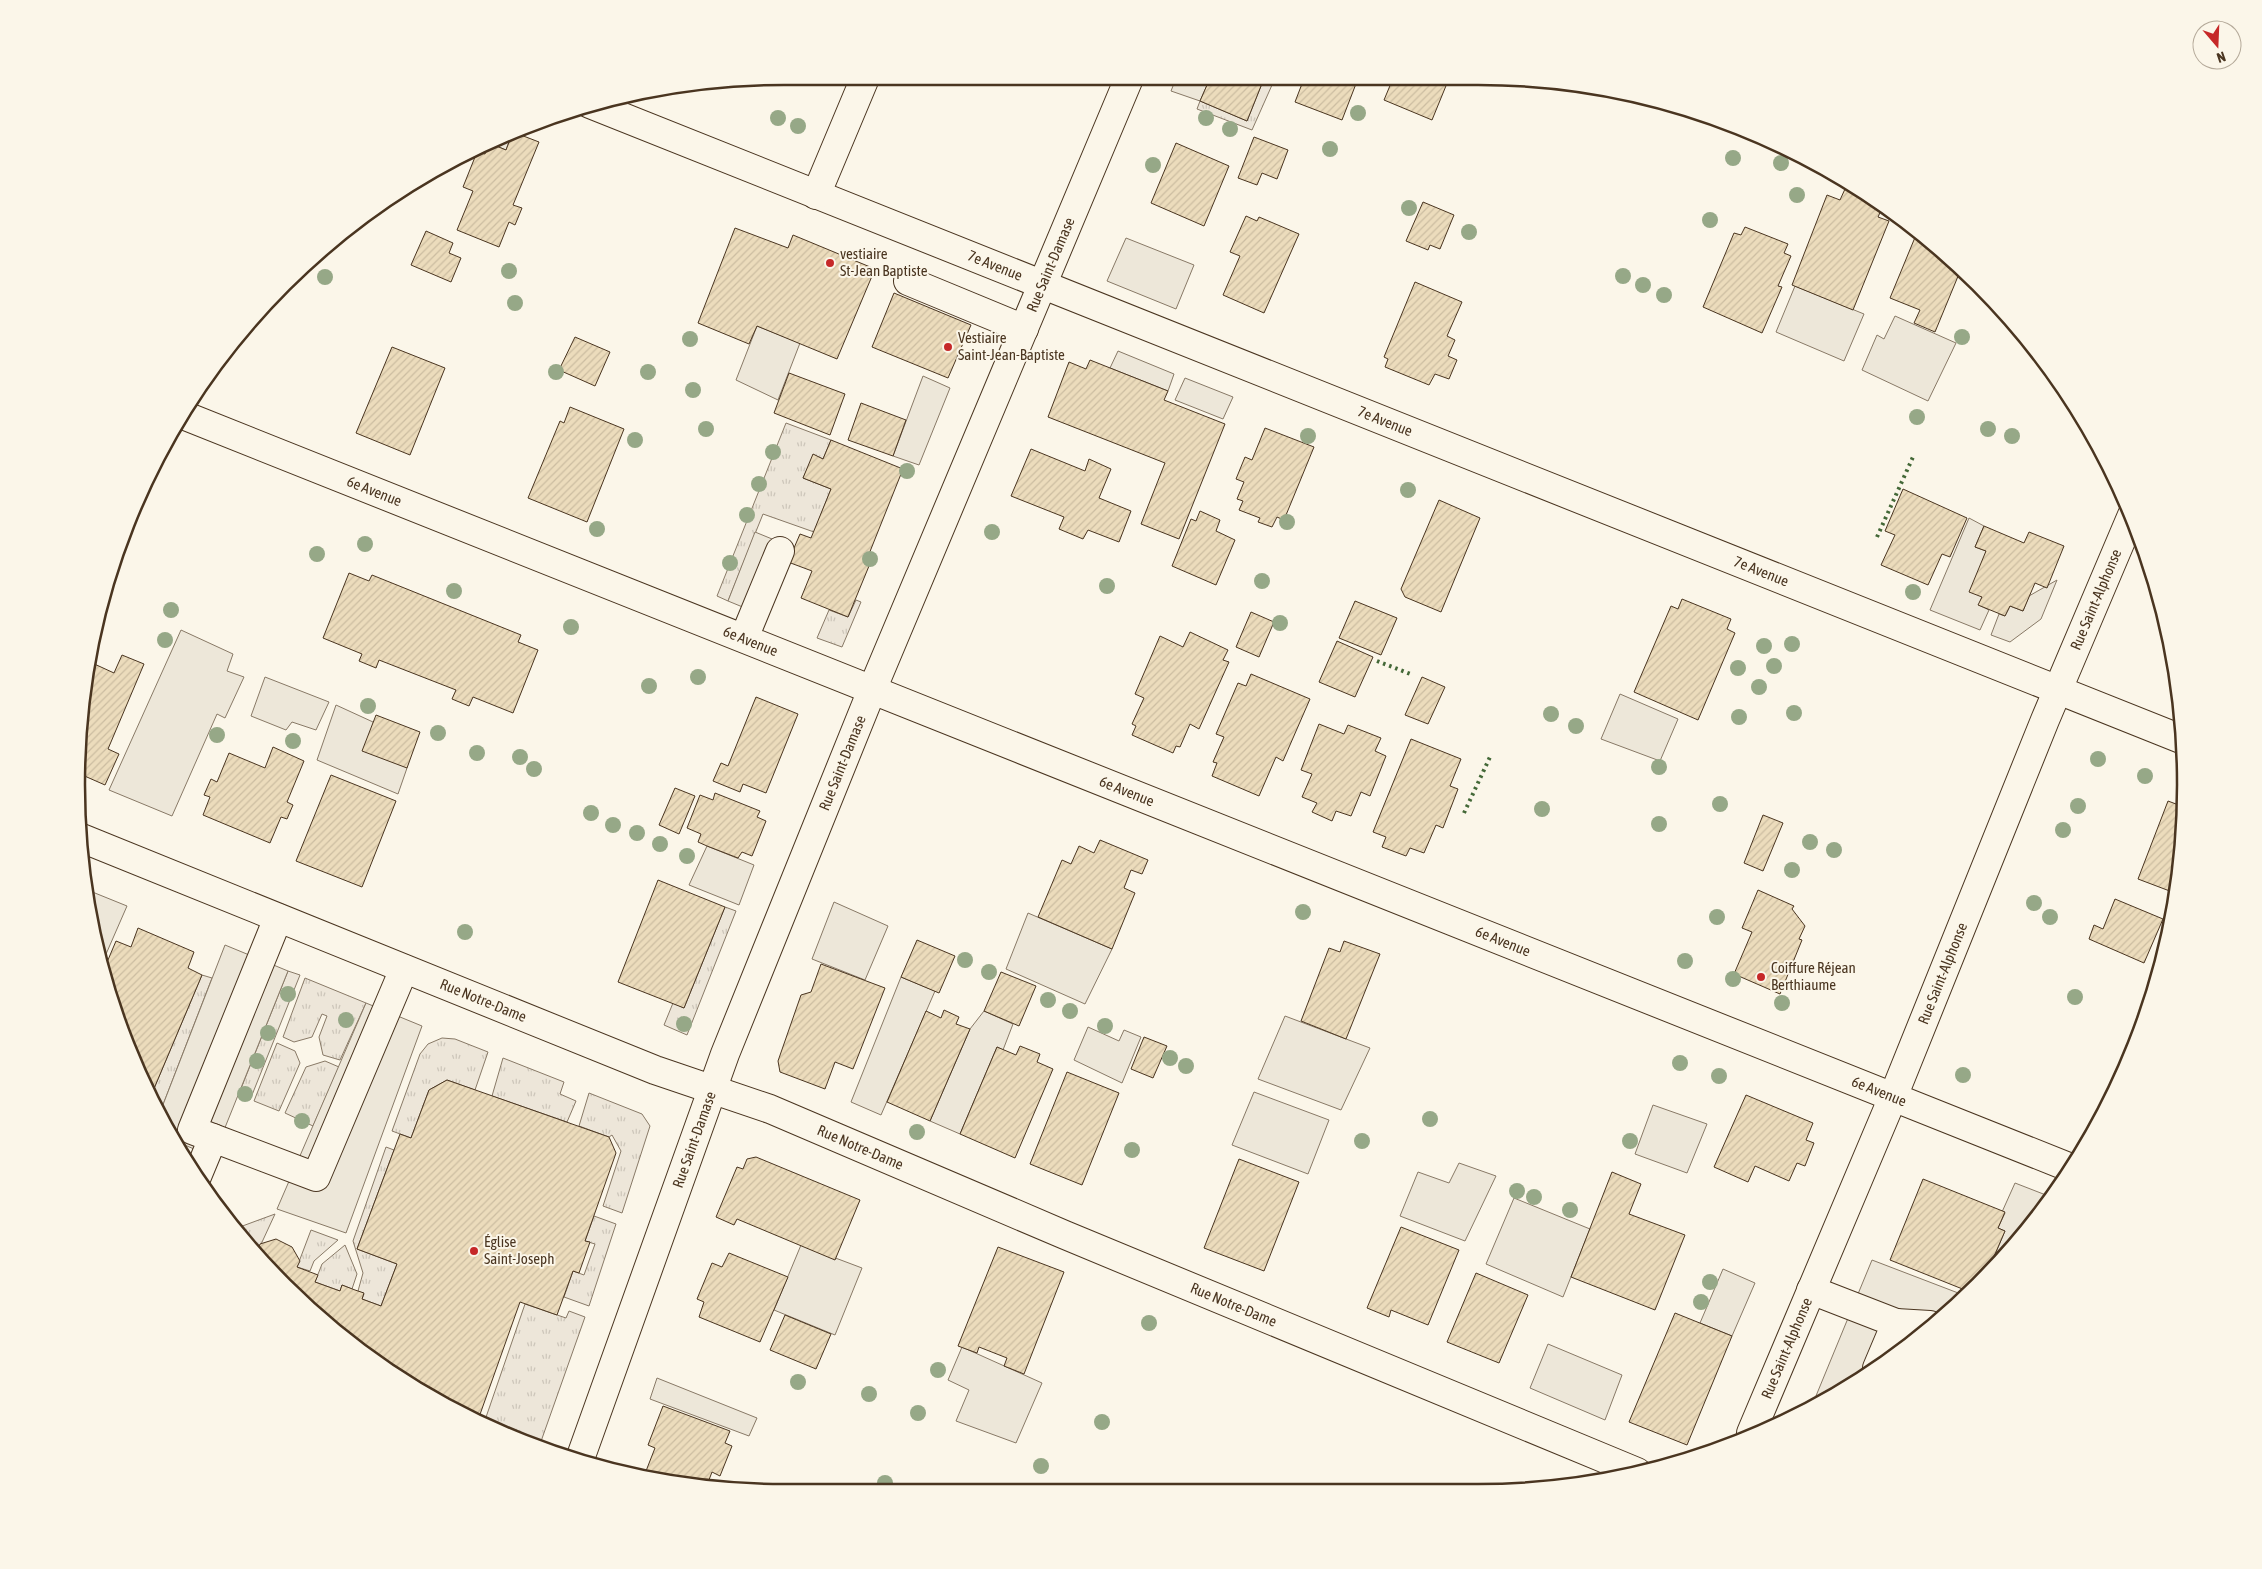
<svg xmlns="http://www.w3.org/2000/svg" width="2262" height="1569" font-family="'Asap Condensed',sans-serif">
	<defs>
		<pattern id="grass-tufts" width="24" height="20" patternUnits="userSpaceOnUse" patternTransform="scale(1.25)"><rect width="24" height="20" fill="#ede6d9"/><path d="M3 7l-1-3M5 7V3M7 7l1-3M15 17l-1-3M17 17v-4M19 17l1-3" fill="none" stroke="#cdc6ba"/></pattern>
		<pattern id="building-hatch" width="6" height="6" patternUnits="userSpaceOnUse" patternTransform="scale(1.25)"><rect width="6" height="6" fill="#ecdcbc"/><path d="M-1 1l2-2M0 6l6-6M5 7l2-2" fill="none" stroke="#ccbda1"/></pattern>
	</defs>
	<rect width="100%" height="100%" fill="#fbf6e9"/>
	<!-- grass -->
	<path fill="url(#grass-tufts)" stroke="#887966" d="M1265 76H1276L1252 130 1197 109 1200 101 1247 121Z
		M786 423 831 440 823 459 814 455 803 478 831 489 814 532 763 514 728 601 717 596Z
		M856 600 861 602 842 647 817 638 829 610 848 617Z
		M725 907 736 911 687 1035 664 1025 673 1003 684 1008Z
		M288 971 300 975 250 1100 238 1096Z
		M202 975 212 978 159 1115 150 1098Z
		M305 978 366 1003 340 1060 323 1055 319 1037 327 1016 322 1014 312 1037 294 1042 283 1037Z
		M442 1038 455 1039 488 1052 475 1090 447 1080 429 1090 411 1138 392 1131 420 1054 428 1044Z
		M277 1043 295 1051 300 1063 279 1111 254 1101Z
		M503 1058 564 1082 560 1094 576 1101 567 1122 492 1096Z
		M325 1061 339 1067 313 1126 285 1113 306 1067Z
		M589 1093 642 1114 650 1126 622 1213 603 1206 621 1151 612 1135 609 1137 579 1126Z
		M386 1147 394 1150 357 1249 397 1264 381 1306 362 1299 364 1294 358 1291 363 1273 353 1241Z
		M275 1214 257 1253 237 1228Z
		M594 1216 616 1224 589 1306 564 1297 573 1271 584 1275 595 1244 585 1241Z
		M311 1230 338 1240 314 1261 310 1271 297 1267Z
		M345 1245 357 1274 352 1289 342 1285 340 1291 315 1282 322 1264Z
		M525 1304 566 1318 569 1311 585 1317 539 1447 513 1439 484 1423Z"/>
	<!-- parking -->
	<path fill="#ede7d9" stroke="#887966" d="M1177 76H1211L1200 101 1171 91Z
		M513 130 506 150 489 143Z
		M1126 238 1194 265 1176 309 1107 281Z
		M1795 286 1864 314 1844 361 1776 332Z
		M1895 316 1956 343 1928 401 1862 370 1877 335 1884 339Z
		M757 326 800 343 778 400 736 380Z
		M1118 351 1174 374 1168 391 1110 368Z
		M923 376 950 388 919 465 893 456Z
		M1185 378 1233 397 1223 419 1175 400Z
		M1969 518 1984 526 1975 547 1986 551 1982 597 1979 605 1989 610 1980 630 1930 610Z
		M755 532 794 548 767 617 728 601Z
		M2057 580 2041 619 2010 642 1991 635 1999 614 2005 616 2010 606 2023 611 2029 596Z
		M181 630 233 654 227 671 244 677 225 718 217 714 172 816 109 790Z
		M265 677 329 702 316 730 292 722 286 730 251 716Z
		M1620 694 1678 719 1660 761 1601 739Z
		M336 705 373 722 407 768 398 794 317 760Z
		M707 846 754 865 739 905 689 885Z
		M85 889 127 906 103 961 90 922Z
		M834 902 888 926 865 980 812 959Z
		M1028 913 1112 949 1085 1004 1006 969Z
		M225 945 288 971 220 1140 206 1154 175 1141 159 1115Z
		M901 977 935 991 881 1115 851 1102Z
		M366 1003 422 1026 346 1233 277 1209Z
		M984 1011 1013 1024 1003 1050 997 1047 960 1134 930 1121 970 1029Z
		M1285 1016 1370 1048 1341 1110 1258 1079Z
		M1088 1027 1119 1041 1124 1030 1141 1037 1122 1083 1074 1060Z
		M1254 1092 1329 1120 1308 1174 1232 1145Z
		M1653 1105 1707 1124 1687 1173 1635 1154Z
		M1459 1163 1496 1176 1465 1241 1400 1216 1418 1172 1449 1183Z
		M2015 1183 2051 1197 1994 1266 1991 1264 2005 1231 1998 1228 2005 1213 2002 1212Z
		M1514 1198 1590 1229 1563 1297 1486 1264Z
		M801 1245 862 1268 835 1335 774 1310Z
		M1872 1260 1966 1296 1871 1373 1811 1408Z
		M1723 1269 1755 1283 1732 1336 1700 1323Z
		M1548 1344 1622 1375 1605 1420 1530 1388Z
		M962 1347 1042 1383 1016 1443 956 1421 969 1390 948 1380Z
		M657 1378 757 1418 749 1436 650 1399Z"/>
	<!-- building -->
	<path fill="url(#building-hatch)" stroke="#4a3520" d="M1211 76H1265L1247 121 1200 101Z
		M1305 76H1359L1342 120 1295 102Z
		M1394 76H1450L1432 120 1384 100Z
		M513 132 539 142 513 205 522 208 515 225 509 222 499 247 457 230 473 191 463 187 477 152 485 154 489 143 506 150Z
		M1254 137 1288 150 1277 179 1262 173 1257 185 1238 178Z
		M1176 143 1229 166 1204 226 1151 203Z
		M1845 189 1871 199 1883 206 1878 217 1889 221 1853 310 1792 285 1827 195 1840 200Z
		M1423 202 1454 215 1440 249 1430 245 1428 250 1406 241Z
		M1246 216 1257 221 1259 217 1299 234 1264 313 1223 295 1240 256 1230 252Z
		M1745 227 1788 244 1784 253 1791 256 1778 286 1782 287 1762 333 1703 307 1734 233 1741 235Z
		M735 228 788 248 793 235 875 269 837 359 757 326 749 344 698 323Z
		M426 231 453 243 449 253 461 258 451 282 411 265Z
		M1916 235 1927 239 1961 269 1935 332 1914 323 1920 310 1890 298Z
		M1415 282 1462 302 1447 336 1455 340 1448 356 1457 360 1449 379 1435 374 1429 385 1385 367 1388 359 1384 357Z
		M894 293 971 325 948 378 872 347Z
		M575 337 610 352 595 386 559 370Z
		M392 347 445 368 410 455 356 433Z
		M1090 360 1168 391 1164 400 1225 424 1179 539 1141 524 1165 463 1048 417 1069 362 1086 369Z
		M789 373 845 394 830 435 774 413Z
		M861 403 906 420 893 456 848 440Z
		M570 407 624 429 587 522 528 498 560 421 564 423Z
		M1265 428 1314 447 1284 520 1277 517 1272 527 1258 522 1260 518 1239 510 1243 501 1237 499 1244 482 1236 479 1245 457 1252 460Z
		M831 440 903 469 865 564 869 566 848 617 801 598 812 571 788 562 800 534 811 538 831 489 803 478 813 454 823 459Z
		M1031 449 1085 471 1089 459 1111 469 1099 498 1131 511 1119 542 1088 530 1083 539 1059 529 1064 517 1011 496Z
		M1903 489 1967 518 1950 557 1942 554 1928 585 1881 565 1895 535 1885 531Z
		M1439 500 1480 518 1441 612 1405 597 1401 589Z
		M1200 511 1220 520 1216 531 1235 540 1216 585 1172 566 1191 519 1196 521Z
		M1984 526 2024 543 2029 532 2064 546 2047 588 2035 583 2023 611 2010 606 2005 616 1978 605 1982 597 1969 592 1986 551 1975 547Z
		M349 573 369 581 372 575 521 635 518 642 538 650 513 713 473 697 469 706 452 699 456 690 379 660 376 668 359 661 362 654 323 638Z
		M1682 599 1731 619 1727 629 1735 633 1698 720 1634 692 1671 606 1678 609Z
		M1355 601 1397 618 1381 655 1339 638Z
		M1251 612 1274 622 1259 657 1236 647Z
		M1190 632 1228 650 1223 660 1229 662 1199 729 1190 724 1180 747 1176 746 1173 753 1132 735 1136 726 1132 724 1144 698 1135 694 1160 636 1183 647Z
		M1337 641 1373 657 1355 697 1319 682Z
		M122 655 144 664 108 749 119 754 105 785 80 774 82 692 90 662 114 673Z
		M1251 674 1310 699 1283 761 1276 757 1259 796 1212 776 1217 763 1213 762 1224 737 1216 734 1238 683 1246 686Z
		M1422 677 1445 687 1428 724 1405 715Z
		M756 697 798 714 766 793 743 784 740 792 713 781 721 763 728 766Z
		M376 715 420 732 407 768 362 751Z
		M1319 724 1344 734 1348 725 1381 738 1375 751 1386 756 1370 796 1361 792 1351 816 1336 811 1332 821 1312 812 1317 803 1302 797 1312 774 1301 770Z
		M1411 739 1461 759 1450 786 1458 789 1443 828 1436 825 1424 853 1410 848 1406 856 1382 847 1386 837 1373 832Z
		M273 747 304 761 287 802 293 805 287 819 281 817 270 843 203 815 210 797 204 795 211 779 217 782 229 753 265 768Z
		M331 775 396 801 362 887 296 861Z
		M675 788 695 796 679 834 659 825Z
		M715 793 760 811 757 817 766 821 752 856 742 852 738 858 707 846 698 842 701 834 687 828 700 795 713 800Z
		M2168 801 2184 807 2175 893 2138 879Z
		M1763 815 1783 823 1763 871 1744 863Z
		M1100 840 1148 860 1142 874 1131 870 1124 888 1135 893 1112 949 1038 917 1062 860 1071 864 1079 846 1094 853Z
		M658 880 725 907 684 1008 618 982Z
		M1758 890 1794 906 1792 909 1805 926 1799 939 1802 940 1780 994 1734 974 1752 932 1742 928Z
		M2115 899 2163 919 2144 963 2089 939 2094 925 2103 929Z
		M138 928 194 952 188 968 202 975 150 1098 105 967 116 941 131 947Z
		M917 940 955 956 939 993 901 977Z
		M1344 941 1380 954 1346 1039 1301 1021 1329 948 1340 952Z
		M821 964 885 988 853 1069 835 1062 825 1089 780 1072 778 1061 801 995 811 992Z
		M1001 972 1036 986 1019 1026 984 1011Z
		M944 1010 959 1017 956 1024 970 1029 930 1121 887 1102 926 1011 941 1018Z
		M1144 1037 1167 1046 1153 1078 1131 1069Z
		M1020 1046 1040 1054 1037 1062 1053 1069 1015 1158 960 1134 997 1047 1016 1055Z
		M1067 1072 1119 1093 1082 1185 1030 1164Z
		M447 1080 609 1137 616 1153 585 1241 590 1242 579 1273 573 1271 557 1315 520 1302 478 1420 391 1373 367 1354 369 1350 356 1345 283 1285 257 1253 260 1244 276 1239 292 1247 300 1261 297 1267 318 1275 315 1282 340 1291 342 1285 355 1290 364 1293 362 1299 381 1306 397 1264 357 1249 400 1134 411 1138 429 1090Z
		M1746 1095 1813 1123 1806 1140 1814 1143 1805 1166 1797 1163 1789 1181 1755 1166 1748 1182 1714 1167Z
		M756 1157 860 1200 835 1260 737 1219 734 1225 716 1217 737 1167 743 1169 747 1159Z
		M1239 1159 1299 1182 1264 1271 1204 1248Z
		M1612 1172 1641 1184 1629 1214 1685 1235 1655 1310 1571 1277Z
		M1923 1179 2005 1212 1998 1228 2005 1231 1986 1275 1982 1281 1977 1278 1970 1292 1890 1260Z
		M1401 1227 1459 1250 1428 1325 1391 1310 1389 1317 1367 1308Z
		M998 1247 1064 1272 1024 1374 1004 1366 1007 1358 979 1347 977 1353 958 1346Z
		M729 1253 788 1277 760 1342 699 1317 704 1302 697 1299 712 1263 722 1267Z
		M1476 1273 1528 1295 1499 1363 1447 1342Z
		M1675 1313 1732 1336 1687 1445 1629 1422Z
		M785 1315 831 1334 816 1369 770 1350Z
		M663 1406 730 1431 725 1443 732 1446 720 1476 712 1472 707 1485 673 1482 646 1471 655 1448 648 1445Z"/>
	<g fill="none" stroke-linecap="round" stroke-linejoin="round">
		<defs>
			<g id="minor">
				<path id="s1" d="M590 104 2181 739"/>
				<path d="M816 195 865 78"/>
				<path d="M908 281 1024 329"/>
				<path id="s2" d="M183 415 2071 1168"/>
				<path d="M744 638 780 551"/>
				<path id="s3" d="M79 837 655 1070 770 1109 1065 1235 1637 1472"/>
				<path d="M213 1138 192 1130 278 918"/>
				<path d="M196 1179 213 1138 316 1177 404 969"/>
				<path d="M1811 1290 1896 1323 1877 1368"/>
				<path d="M1896 1323 1930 1325"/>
				<path id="s4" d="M1751 1433 1893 1097 2045 720 2132 515"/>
				<path id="s5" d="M580 1459 725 1054 872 690 1130 76"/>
			</g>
		</defs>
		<!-- minor casing -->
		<use href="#minor" stroke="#4a3520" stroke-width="30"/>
		<!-- minor -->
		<use href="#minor" stroke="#fbf6e9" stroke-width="28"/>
		<!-- hedge -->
		<path stroke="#436837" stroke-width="4" stroke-dasharray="2.5 4" stroke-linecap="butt" d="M1877 537 1913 457
			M1377 661 1413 675
			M1464 813 1490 757"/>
	</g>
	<!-- trees -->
	<g fill="#96a887">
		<circle cx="1358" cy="113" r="8"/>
		<circle cx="778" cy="118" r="8"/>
		<circle cx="1206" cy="118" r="8"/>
		<circle cx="798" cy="126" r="8"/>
		<circle cx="1230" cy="129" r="8"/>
		<circle cx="1330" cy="149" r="8"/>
		<circle cx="1733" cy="158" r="8"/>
		<circle cx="1781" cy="163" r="8"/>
		<circle cx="1153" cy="165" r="8"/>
		<circle cx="1797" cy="195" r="8"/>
		<circle cx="1409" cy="208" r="8"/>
		<circle cx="1710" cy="220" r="8"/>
		<circle cx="1469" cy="232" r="8"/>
		<circle cx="509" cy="271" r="8"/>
		<circle cx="1623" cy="276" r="8"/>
		<circle cx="325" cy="277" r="8"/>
		<circle cx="1643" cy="285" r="8"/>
		<circle cx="1664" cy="295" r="8"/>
		<circle cx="515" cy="303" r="8"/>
		<circle cx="1962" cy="337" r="8"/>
		<circle cx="690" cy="339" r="8"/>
		<circle cx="556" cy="372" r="8"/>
		<circle cx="648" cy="372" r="8"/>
		<circle cx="693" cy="390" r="8"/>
		<circle cx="1917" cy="417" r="8"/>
		<circle cx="706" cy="429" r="8"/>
		<circle cx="1988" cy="429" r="8"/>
		<circle cx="1308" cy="436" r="8"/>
		<circle cx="2012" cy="436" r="8"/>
		<circle cx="635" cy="440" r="8"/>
		<circle cx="773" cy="452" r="8"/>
		<circle cx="907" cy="471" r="8"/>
		<circle cx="759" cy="484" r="8"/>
		<circle cx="1408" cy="490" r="8"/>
		<circle cx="747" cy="515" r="8"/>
		<circle cx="1287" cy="522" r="8"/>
		<circle cx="597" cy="529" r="8"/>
		<circle cx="992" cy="532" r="8"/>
		<circle cx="365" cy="544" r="8"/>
		<circle cx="317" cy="554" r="8"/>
		<circle cx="870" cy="559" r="8"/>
		<circle cx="730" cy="563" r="8"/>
		<circle cx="1262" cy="581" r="8"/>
		<circle cx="1107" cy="586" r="8"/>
		<circle cx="454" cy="591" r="8"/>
		<circle cx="1913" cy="592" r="8"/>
		<circle cx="171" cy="610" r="8"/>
		<circle cx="1280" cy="623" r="8"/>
		<circle cx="571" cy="627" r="8"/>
		<circle cx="165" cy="640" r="8"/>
		<circle cx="1792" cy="644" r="8"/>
		<circle cx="1764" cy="646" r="8"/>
		<circle cx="1774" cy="666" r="8"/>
		<circle cx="1738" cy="668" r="8"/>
		<circle cx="698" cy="677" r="8"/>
		<circle cx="649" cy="686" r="8"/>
		<circle cx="1759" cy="687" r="8"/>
		<circle cx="368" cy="706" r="8"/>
		<circle cx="1794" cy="713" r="8"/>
		<circle cx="1551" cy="714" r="8"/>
		<circle cx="1739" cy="717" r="8"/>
		<circle cx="1576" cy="726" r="8"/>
		<circle cx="438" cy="733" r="8"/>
		<circle cx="217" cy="735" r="8"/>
		<circle cx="293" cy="741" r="8"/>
		<circle cx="477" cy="753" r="8"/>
		<circle cx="520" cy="757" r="8"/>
		<circle cx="2098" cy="759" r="8"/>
		<circle cx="1659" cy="767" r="8"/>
		<circle cx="534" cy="769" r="8"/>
		<circle cx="2145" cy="776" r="8"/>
		<circle cx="1720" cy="804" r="8"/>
		<circle cx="2078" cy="806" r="8"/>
		<circle cx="1542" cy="809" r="8"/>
		<circle cx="591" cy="813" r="8"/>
		<circle cx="1659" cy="824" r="8"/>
		<circle cx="613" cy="825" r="8"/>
		<circle cx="2063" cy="830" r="8"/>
		<circle cx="637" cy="833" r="8"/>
		<circle cx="1810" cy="842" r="8"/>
		<circle cx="660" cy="844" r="8"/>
		<circle cx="1834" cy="850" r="8"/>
		<circle cx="687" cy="856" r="8"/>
		<circle cx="1792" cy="870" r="8"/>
		<circle cx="2034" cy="903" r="8"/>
		<circle cx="1303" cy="912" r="8"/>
		<circle cx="1717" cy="917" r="8"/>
		<circle cx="2050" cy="917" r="8"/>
		<circle cx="465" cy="932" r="8"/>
		<circle cx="965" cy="960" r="8"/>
		<circle cx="1685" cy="961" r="8"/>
		<circle cx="989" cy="972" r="8"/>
		<circle cx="1733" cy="979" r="8"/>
		<circle cx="288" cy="994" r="8"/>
		<circle cx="2075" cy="997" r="8"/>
		<circle cx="1048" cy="1000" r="8"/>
		<circle cx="1782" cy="1003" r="8"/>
		<circle cx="1070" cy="1011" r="8"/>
		<circle cx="346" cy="1020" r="8"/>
		<circle cx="684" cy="1024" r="8"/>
		<circle cx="1105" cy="1026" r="8"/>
		<circle cx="268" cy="1033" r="8"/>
		<circle cx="1170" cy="1058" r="8"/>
		<circle cx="257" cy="1061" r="8"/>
		<circle cx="1680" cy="1063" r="8"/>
		<circle cx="1186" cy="1066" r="8"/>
		<circle cx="1963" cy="1075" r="8"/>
		<circle cx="1719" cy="1076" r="8"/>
		<circle cx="245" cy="1094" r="8"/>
		<circle cx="1430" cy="1119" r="8"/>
		<circle cx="302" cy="1121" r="8"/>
		<circle cx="917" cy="1132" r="8"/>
		<circle cx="1362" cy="1141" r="8"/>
		<circle cx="1630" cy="1141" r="8"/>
		<circle cx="1132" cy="1150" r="8"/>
		<circle cx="1517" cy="1191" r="8"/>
		<circle cx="1534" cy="1197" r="8"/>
		<circle cx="1570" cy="1210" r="8"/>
		<circle cx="1710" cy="1282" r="8"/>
		<circle cx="1701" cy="1302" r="8"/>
		<circle cx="1149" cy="1323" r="8"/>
		<circle cx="938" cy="1370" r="8"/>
		<circle cx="798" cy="1382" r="8"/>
		<circle cx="869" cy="1394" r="8"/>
		<circle cx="918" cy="1413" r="8"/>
		<circle cx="1102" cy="1422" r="8"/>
		<circle cx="1041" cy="1466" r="8"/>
		<circle cx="885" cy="1483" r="8"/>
	</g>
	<!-- markers -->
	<g fill="#c62828" stroke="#fbf6e9" stroke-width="2">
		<circle cx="830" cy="263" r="5"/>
		<circle cx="948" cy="347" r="5"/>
		<circle cx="1761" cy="977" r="5"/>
		<circle cx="474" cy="1251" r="5"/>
	</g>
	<g text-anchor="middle" stroke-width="4" stroke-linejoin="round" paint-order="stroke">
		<!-- poi labels -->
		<g font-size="15" fill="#4a3520" stroke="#fbf6e9" text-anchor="start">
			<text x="840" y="259">vestiaire<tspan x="840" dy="17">St-Jean Baptiste</tspan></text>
			<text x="958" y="343">Vestiaire<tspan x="958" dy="17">Saint-Jean-Baptiste</tspan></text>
			<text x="1771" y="973">Coiffure Réjean<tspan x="1771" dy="17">Berthiaume</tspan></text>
			<text x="484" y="1247">Église<tspan x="484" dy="17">Saint-Joseph</tspan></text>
		</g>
		<!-- street labels -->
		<g font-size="15" fill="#4a3520" stroke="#fbf6e9">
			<text dy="5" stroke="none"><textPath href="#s5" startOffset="1284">Rue Saint-Damase</textPath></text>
			<text dy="5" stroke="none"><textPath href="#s1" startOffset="436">7e Avenue</textPath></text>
			<text dy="5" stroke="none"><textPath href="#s1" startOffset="856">7e Avenue</textPath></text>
			<text dy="5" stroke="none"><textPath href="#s2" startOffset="206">6e Avenue</textPath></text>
			<text dy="5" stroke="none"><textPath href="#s1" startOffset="1261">7e Avenue</textPath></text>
			<text dy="5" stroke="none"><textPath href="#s4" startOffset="902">Rue Saint-Alphonse</textPath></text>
			<text dy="5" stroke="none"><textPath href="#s2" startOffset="611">6e Avenue</textPath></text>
			<text dy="5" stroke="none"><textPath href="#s5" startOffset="744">Rue Saint-Damase</textPath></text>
			<text dy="5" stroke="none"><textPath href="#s2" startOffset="1016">6e Avenue</textPath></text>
			<text dy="5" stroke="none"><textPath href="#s2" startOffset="1421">6e Avenue</textPath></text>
			<text dy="5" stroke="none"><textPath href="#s4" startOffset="498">Rue Saint-Alphonse</textPath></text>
			<text dy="5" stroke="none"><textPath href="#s3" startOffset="436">Rue Notre-Dame</textPath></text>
			<text dy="5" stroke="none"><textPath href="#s2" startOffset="1826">6e Avenue</textPath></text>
			<text dy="5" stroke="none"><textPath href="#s5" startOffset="339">Rue Saint-Damase</textPath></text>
			<text dy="5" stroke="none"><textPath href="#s3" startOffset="841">Rue Notre-Dame</textPath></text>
			<text dy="5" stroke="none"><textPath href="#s3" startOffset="1246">Rue Notre-Dame</textPath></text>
			<text dy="5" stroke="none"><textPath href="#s4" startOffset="92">Rue Saint-Alphonse</textPath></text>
		</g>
	</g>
	<!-- crop -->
	<path d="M0 0H2262V1569H0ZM784 85H1478A699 699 0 0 1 2177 784V785A699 699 0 0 1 1478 1484H784A699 699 0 0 1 85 785V784A699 699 0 0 1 784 85Z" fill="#fbf6e9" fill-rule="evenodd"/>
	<path fill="none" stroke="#4a3520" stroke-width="2.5" d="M784 85H1478A699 699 0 0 1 2177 784V785A699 699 0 0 1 1478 1484H784A699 699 0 0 1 85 785V784A699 699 0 0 1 784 85Z"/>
	<!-- north arrow -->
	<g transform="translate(2217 45) rotate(161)"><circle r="24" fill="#fbf6e9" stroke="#b4a999"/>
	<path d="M0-4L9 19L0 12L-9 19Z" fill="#c62828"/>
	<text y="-8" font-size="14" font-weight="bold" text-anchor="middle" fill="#4a3520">N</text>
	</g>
</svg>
